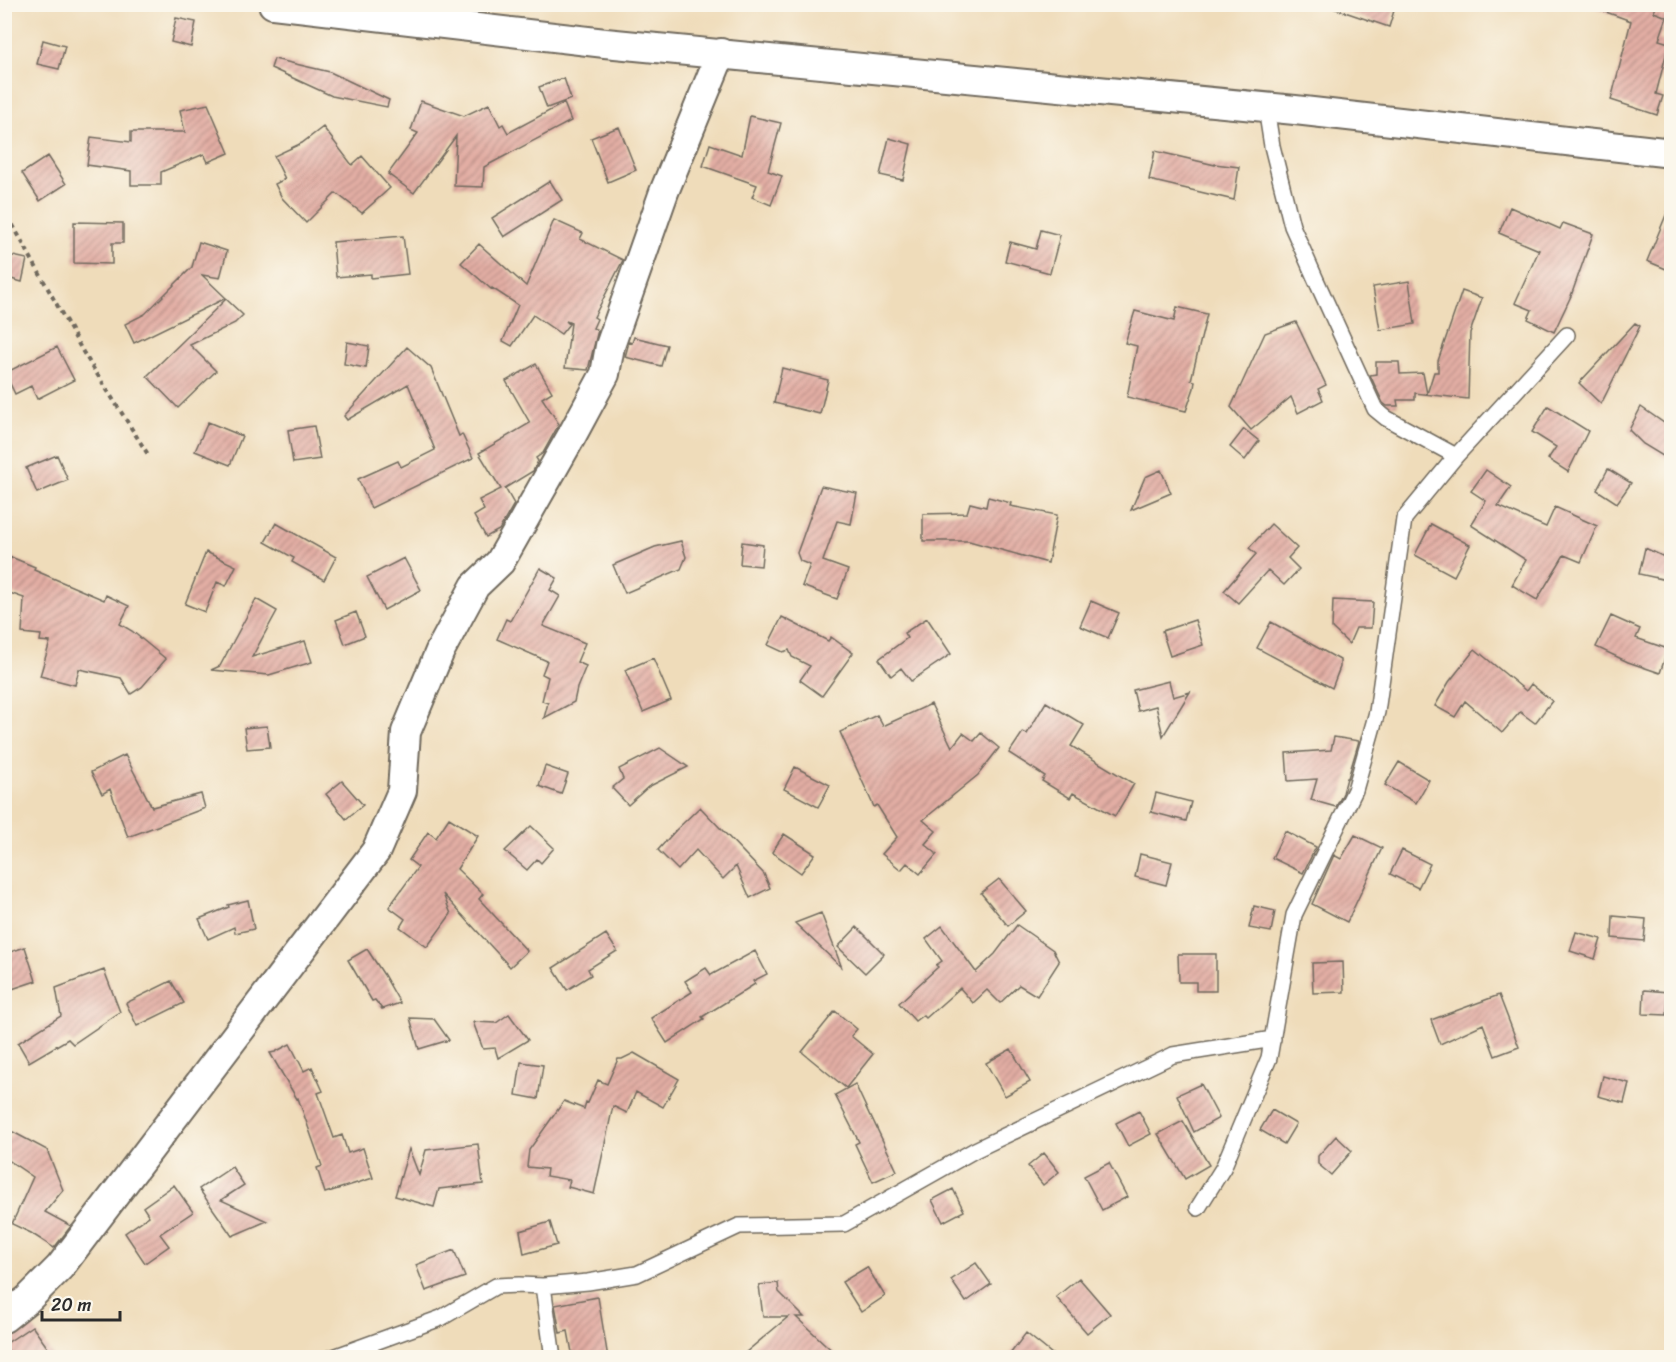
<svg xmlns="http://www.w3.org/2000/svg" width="1676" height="1362" font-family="Sriracha,sans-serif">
	<defs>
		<pattern id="building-hatch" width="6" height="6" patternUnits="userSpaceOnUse" patternTransform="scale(1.5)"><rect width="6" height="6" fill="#e3aea4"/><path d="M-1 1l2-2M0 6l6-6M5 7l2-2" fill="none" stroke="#b88e86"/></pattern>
	</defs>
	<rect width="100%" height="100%" fill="#fbf7ec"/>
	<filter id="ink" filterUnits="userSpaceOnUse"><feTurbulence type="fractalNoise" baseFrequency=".0167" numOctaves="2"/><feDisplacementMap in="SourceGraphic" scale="12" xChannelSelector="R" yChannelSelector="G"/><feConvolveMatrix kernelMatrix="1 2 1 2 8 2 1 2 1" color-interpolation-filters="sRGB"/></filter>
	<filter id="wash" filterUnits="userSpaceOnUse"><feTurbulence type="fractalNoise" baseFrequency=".008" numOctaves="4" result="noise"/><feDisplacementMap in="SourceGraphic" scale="24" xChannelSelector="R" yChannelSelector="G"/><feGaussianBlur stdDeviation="1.35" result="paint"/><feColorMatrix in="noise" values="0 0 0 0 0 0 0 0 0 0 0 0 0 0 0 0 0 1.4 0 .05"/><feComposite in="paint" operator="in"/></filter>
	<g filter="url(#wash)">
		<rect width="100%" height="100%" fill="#efdcba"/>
		<g id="blocks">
			<!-- building -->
			<path fill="url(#building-hatch)" d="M1334 4H1396L1389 27 1333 8Z
				M1593 4H1657L1654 12 1667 17 1659 40 1669 43 1656 94 1663 96 1657 115 1611 100 1631 21 1592 7Z
				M176 18 196 22 191 47 171 42Z
				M43 40 65 46 59 69 37 64Z
				M274 59 330 72 389 100 387 107 332 96 271 68Z
				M564 78 571 99 547 108 539 87Z
				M421 101 464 116 489 104 500 126 503 124 508 133 564 103 571 121 484 167 483 187 454 186 456 136 414 193 388 174 418 133 411 130Z
				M208 104 229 153 208 162 204 154 161 172V185H131V171L87 165 91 137 131 142V132H185L180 110Z
				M750 116 781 123 768 171 782 176 771 205 752 197 757 185 703 166 710 144 742 155Z
				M323 127 352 165 362 156 390 188 362 213 336 193 306 223 282 198 275 184 285 179 274 156 302 143Z
				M619 127 636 170 608 182 591 138Z
				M889 138 911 144 903 180 880 175Z
				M1155 151 1215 165V164L1239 167 1234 200 1149 180Z
				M48 156 66 184 40 201 22 173Z
				M550 181 562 200 504 237 492 218Z
				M1671 203V271L1647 261Z
				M1510 207 1560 229 1563 223 1593 234 1571 296 1554 332 1528 319 1532 310 1515 303 1539 250 1499 233Z
				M554 220 583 233 580 239 623 260 594 317 597 319 593 328 598 330 588 370 565 368 571 323 566 321 569 324 561 334 533 315 512 346 503 341 518 305 492 288 491 289 461 263 479 244 526 286Z
				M74 222 123 223V243H112V264L74 263Z
				M1041 230 1060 235 1050 273 1005 261 1010 242 1036 249Z
				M403 236 408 274 371 278V274L336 277 333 242Z
				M199 242 227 251 220 278 202 275 226 298 134 343 125 324 145 314 192 267Z
				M4 254 27 259 22 282 4 277Z
				M1409 281 1415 324 1380 330 1373 287Z
				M1462 291 1482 298 1470 333 1468 399 1415 393V400H1397L1398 406H1387L1383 403 1370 375 1376 374V362H1399L1400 374 1423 373 1427 394 1434 372H1438V361Z
				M226 299 243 315 235 323 190 345 216 371 178 408 147 376Z
				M1177 307 1207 314 1191 380 1195 381 1194 388 1186 411 1127 397 1137 346 1125 343 1135 311 1174 321Z
				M1296 322 1326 385 1318 389 1323 400 1298 413 1291 397 1251 430 1231 407 1265 333Z
				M1635 323 1640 326 1601 404 1579 383Z
				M634 337 667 345 661 366 625 357 629 342 632 343Z
				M347 342 369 346 366 368 344 364Z
				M57 347 74 380 37 399 31 386 15 394 5 373Z
				M407 347 431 368 459 436 462 434 473 458 371 508 358 479 398 461 401 467 435 450 408 384 347 420 344 416Z
				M536 364 552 392 542 398 559 424 543 453 536 458 538 461 533 471 505 488 514 504 499 530 486 537 474 516 484 510 479 500 501 489 479 453 530 423 506 381Z
				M782 368 828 380 820 414 774 403Z
				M1548 406 1588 431 1568 472 1548 459 1556 447 1532 432Z
				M1641 407 1671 428V461L1643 444 1629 430Z
				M208 422 242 436 230 465 195 451Z
				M314 426 320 459 293 463 288 430Z
				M1244 429 1259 441 1245 460 1230 447Z
				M57 455 68 480 37 493 26 468Z
				M1608 469 1631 483 1617 503 1597 490Z
				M1161 470 1171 493 1131 510 1145 477Z
				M1486 470 1511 487 1498 506 1546 527 1555 507 1597 526 1581 562 1564 555 1537 600 1512 585 1526 560 1471 525 1486 501 1471 491Z
				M821 486 857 493 851 524 837 521 823 561 848 570 837 599 802 586 810 565 800 561 797 553Z
				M988 497 1011 503 1010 506 1057 515 1048 563 969 541H923V514L967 513 970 503 986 507Z
				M276 523 336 557 324 580 292 562 294 558 265 542Z
				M1271 524 1297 548 1288 558 1299 569 1284 585 1268 570 1238 603 1224 591 1256 554 1249 548Z
				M1431 524 1470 545 1454 576 1415 555Z
				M681 541 686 557 681 569 625 593 613 565 655 547Z
				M742 542 763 545 761 566 740 564Z
				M1645 548 1671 560V581L1639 574Z
				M206 552 236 566 226 586 217 582 205 612 185 604Z
				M11 557 35 567 34 570 104 600 106 595 129 606 120 624 132 631 166 659 142 687 131 694 121 678 79 669 75 685 40 676 50 642 40 641 41 635 22 633 24 598 4 591V573Z
				M404 558 421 590 384 610 367 577Z
				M540 568 557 578 550 590 560 596 543 626 585 643 577 662 586 666 577 688 574 702 544 718 548 703 542 701 548 677 542 674 547 661 497 639 506 619 510 621Z
				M256 599 277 611 252 657 305 641 312 662 269 675 211 670 220 666Z
				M1333 600 1373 602 1371 628H1356L1349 644 1332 628Z
				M1091 601 1119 613 1108 638 1080 626Z
				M356 612 365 636 345 644 336 620Z
				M1611 616 1640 629 1636 638 1668 649 1660 673 1628 662 1596 647Z
				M782 617 828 641 831 637 853 653 822 696 800 680 810 666 792 657 789 650 783 652 768 645Z
				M927 618 951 654 911 681 901 668 891 676 879 659 907 638 904 633Z
				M1195 620 1203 645 1170 656 1162 631Z
				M1271 622 1340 660V667L1332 688 1257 648Z
				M1475 649 1526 691 1531 684 1552 701 1535 723 1520 712 1502 733 1465 701 1455 717 1435 706 1449 682Z
				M653 658 671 700 643 712 625 670Z
				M1169 681 1173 697 1190 692 1163 736 1156 706 1138 711 1133 690Z
				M1046 702 1084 725 1071 746 1134 784 1115 816 1073 793 1070 798 1042 781 1045 776 1009 753 1023 732 1027 734Z
				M931 704 952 747 963 733 974 741 981 733 999 748 978 775 923 820 936 831 925 844 937 854 920 874 907 863 901 870 882 854 897 837 877 805 874 807 840 732 877 715 883 726Z
				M267 726 270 747 247 749 244 728Z
				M1334 737 1359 741 1348 778H1347L1343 793 1336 807 1311 800 1317 779 1288 781 1286 753 1331 750Z
				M660 748 688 767 648 787 628 805 612 788 623 779 619 769Z
				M125 755 152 807 201 794 205 808 128 837 110 789 102 794 91 772Z
				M1399 762 1429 780 1416 803 1385 785Z
				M545 766 568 774 561 794 539 786Z
				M795 767 830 785 818 807 784 789Z
				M342 781 363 805 346 819 326 794Z
				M1156 793 1191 802 1186 821 1151 812Z
				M700 807 764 874 770 888 750 898 736 866 723 879 696 850 678 870 658 850 676 830Z
				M449 818 478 836 457 869 483 894 479 899 527 951 510 967 443 894 451 914 427 947 400 927 405 919 389 907 418 867 409 860 428 832 436 838Z
				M531 826 554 848 541 863 537 859 527 870 505 851Z
				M1285 831 1316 847 1303 873 1272 858Z
				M784 834 815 854 801 873 772 852Z
				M1355 835 1382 848 1347 922 1312 904 1334 855 1341 859Z
				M1402 850 1430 864 1418 888 1390 874Z
				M1140 854 1172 862 1166 885 1135 877Z
				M999 879 1026 911 1008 926 981 893Z
				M248 900 254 929 235 933 234 927 208 939 199 919 229 907 228 905Z
				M1254 906 1275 911 1271 932 1249 928Z
				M821 913 842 968 795 923Z
				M1613 916 1646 919 1644 941 1612 938Z
				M1017 925 1053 950 1059 962 1037 996 1019 985 1000 1003 987 990 973 1003 960 988 926 1018 923 1015 915 1021 899 1003 938 967 936 965 942 961 926 939 942 926 976 972 995 954Z
				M857 927 884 954 865 973 838 947Z
				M1576 932 1601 939 1595 959 1570 951Z
				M606 934 617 951 588 969 591 975 567 990 553 968Z
				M25 947 36 981 9 990 4 977V954Z
				M367 949 384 975 400 1003 382 1009 375 1000 372 1001 348 960Z
				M755 951 767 974 753 981 755 984 702 1017 704 1019 667 1043 651 1018 692 992 685 981 706 968 711 975Z
				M1178 954H1216V991H1196V982H1179Z
				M1343 962 1344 992 1313 993 1312 963Z
				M104 970 120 1012 73 1044 68 1039 29 1062 18 1043 61 1016 56 988Z
				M171 981 184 1003 137 1026 126 1003Z
				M1644 990 1668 992 1667 1015 1643 1014Z
				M1499 995 1519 1047 1495 1056 1483 1024 1440 1044 1431 1020Z
				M835 1011 857 1029 851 1036 873 1054 846 1088 802 1052Z
				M509 1014 528 1040 498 1058 495 1048 483 1049 473 1022 496 1023Z
				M410 1018 434 1019 449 1040 419 1049Z
				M290 1044 304 1071 312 1067 323 1091 318 1093 334 1138 342 1135 348 1153 363 1148 373 1178 325 1193 317 1168 322 1166 298 1098 297 1099 270 1053 275 1052Z
				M1011 1049 1030 1082 1005 1096 986 1063Z
				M634 1053 679 1079 663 1107 636 1092 627 1113 613 1106 594 1194 568 1187 570 1180 546 1176 547 1169 527 1167 529 1150 564 1101 584 1109 586 1102 588 1103 598 1080 607 1084 618 1059H622Z
				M521 1062 543 1065 538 1099 516 1095Z
				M1603 1076 1629 1083 1624 1103 1598 1096Z
				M855 1084 870 1116H871L897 1171 873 1182 855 1144 859 1142 835 1095Z
				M1201 1084 1219 1118 1194 1132 1177 1095Z
				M1272 1110 1296 1124 1284 1144 1260 1130Z
				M1139 1111 1151 1134 1128 1146 1116 1123Z
				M1183 1121 1209 1165 1185 1179 1158 1134Z
				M13 1132 47 1150 63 1190 45 1212 71 1226 54 1248 31 1233 12 1224 33 1177 4 1157V1144Z
				M1336 1136 1352 1151 1331 1175 1318 1164V1156Z
				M478 1144 483 1184 439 1189 434 1207 395 1196 409 1149 419 1175 426 1150Z
				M1044 1153 1059 1172 1043 1185 1028 1166Z
				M1109 1163 1127 1197 1102 1210 1084 1176Z
				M232 1167 244 1185 221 1200 267 1221 232 1236 199 1189Z
				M174 1185 193 1212 160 1234 169 1246 145 1263 125 1233 149 1216 143 1207Z
				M953 1189 964 1211 943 1222 932 1200Z
				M550 1222 557 1245 524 1254 520 1231Z
				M454 1250 465 1277 426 1291 416 1265Z
				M976 1263 991 1284 966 1302 951 1280Z
				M867 1267 885 1296 861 1312 842 1282Z
				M1079 1278 1110 1314 1087 1333 1056 1297Z
				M778 1283 779 1292 804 1317H796L840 1358H739L788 1317H763L759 1285Z
				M598 1297 608 1358H573L568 1331 560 1333 555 1305Z
				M32 1326 55 1358H13L4 1345Z
				M1026 1333 1057 1358H1007Z"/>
		</g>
	</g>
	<g filter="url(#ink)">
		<use href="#blocks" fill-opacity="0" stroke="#70695d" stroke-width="1.5"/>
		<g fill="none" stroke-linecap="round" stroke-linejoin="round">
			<defs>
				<path id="lane" d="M1266 108 1272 146 1292 226 1316 280 1375 409 1386 418 1456 456
					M1198 1208 1223 1168 1269 1058 1294 915 1355 790 1377 712 1404 519 1456 456 1567 335
					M543 1286 553 1358
					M331 1358 441 1318 496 1286 519 1285 543 1286 588 1282 637 1274 739 1226 844 1224 975 1150 1173 1055 1273 1039"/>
				<path id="street" d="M273 4 605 43 1295 110 1672 153
					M4 1318 28 1299 60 1267 376 851 402 791 406 732 440 651 475 586 500 562 571 437 605 374 610 346 664 192 721 53"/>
			</defs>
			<!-- lane casing -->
			<use href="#lane" stroke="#70695d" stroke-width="18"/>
			<!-- street casing -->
			<use href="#street" stroke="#70695d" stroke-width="32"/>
			<!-- path -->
			<path stroke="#70695d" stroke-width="4" stroke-dasharray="4.5 4.5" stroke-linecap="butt" d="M4 209 83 352 149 456"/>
			<!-- lane -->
			<use href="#lane" stroke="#fff" stroke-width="15"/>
			<!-- street -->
			<use href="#street" stroke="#fff" stroke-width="28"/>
		</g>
	</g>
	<!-- margin -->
	<rect width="1676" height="1362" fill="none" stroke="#fbf7ec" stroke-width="24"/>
	<!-- scale -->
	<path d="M42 1311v9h78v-9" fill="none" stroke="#2b2b2b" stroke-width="3"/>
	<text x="51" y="1311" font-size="18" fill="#2b2b2b" stroke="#fbf7ec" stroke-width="4.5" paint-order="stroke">20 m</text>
</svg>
